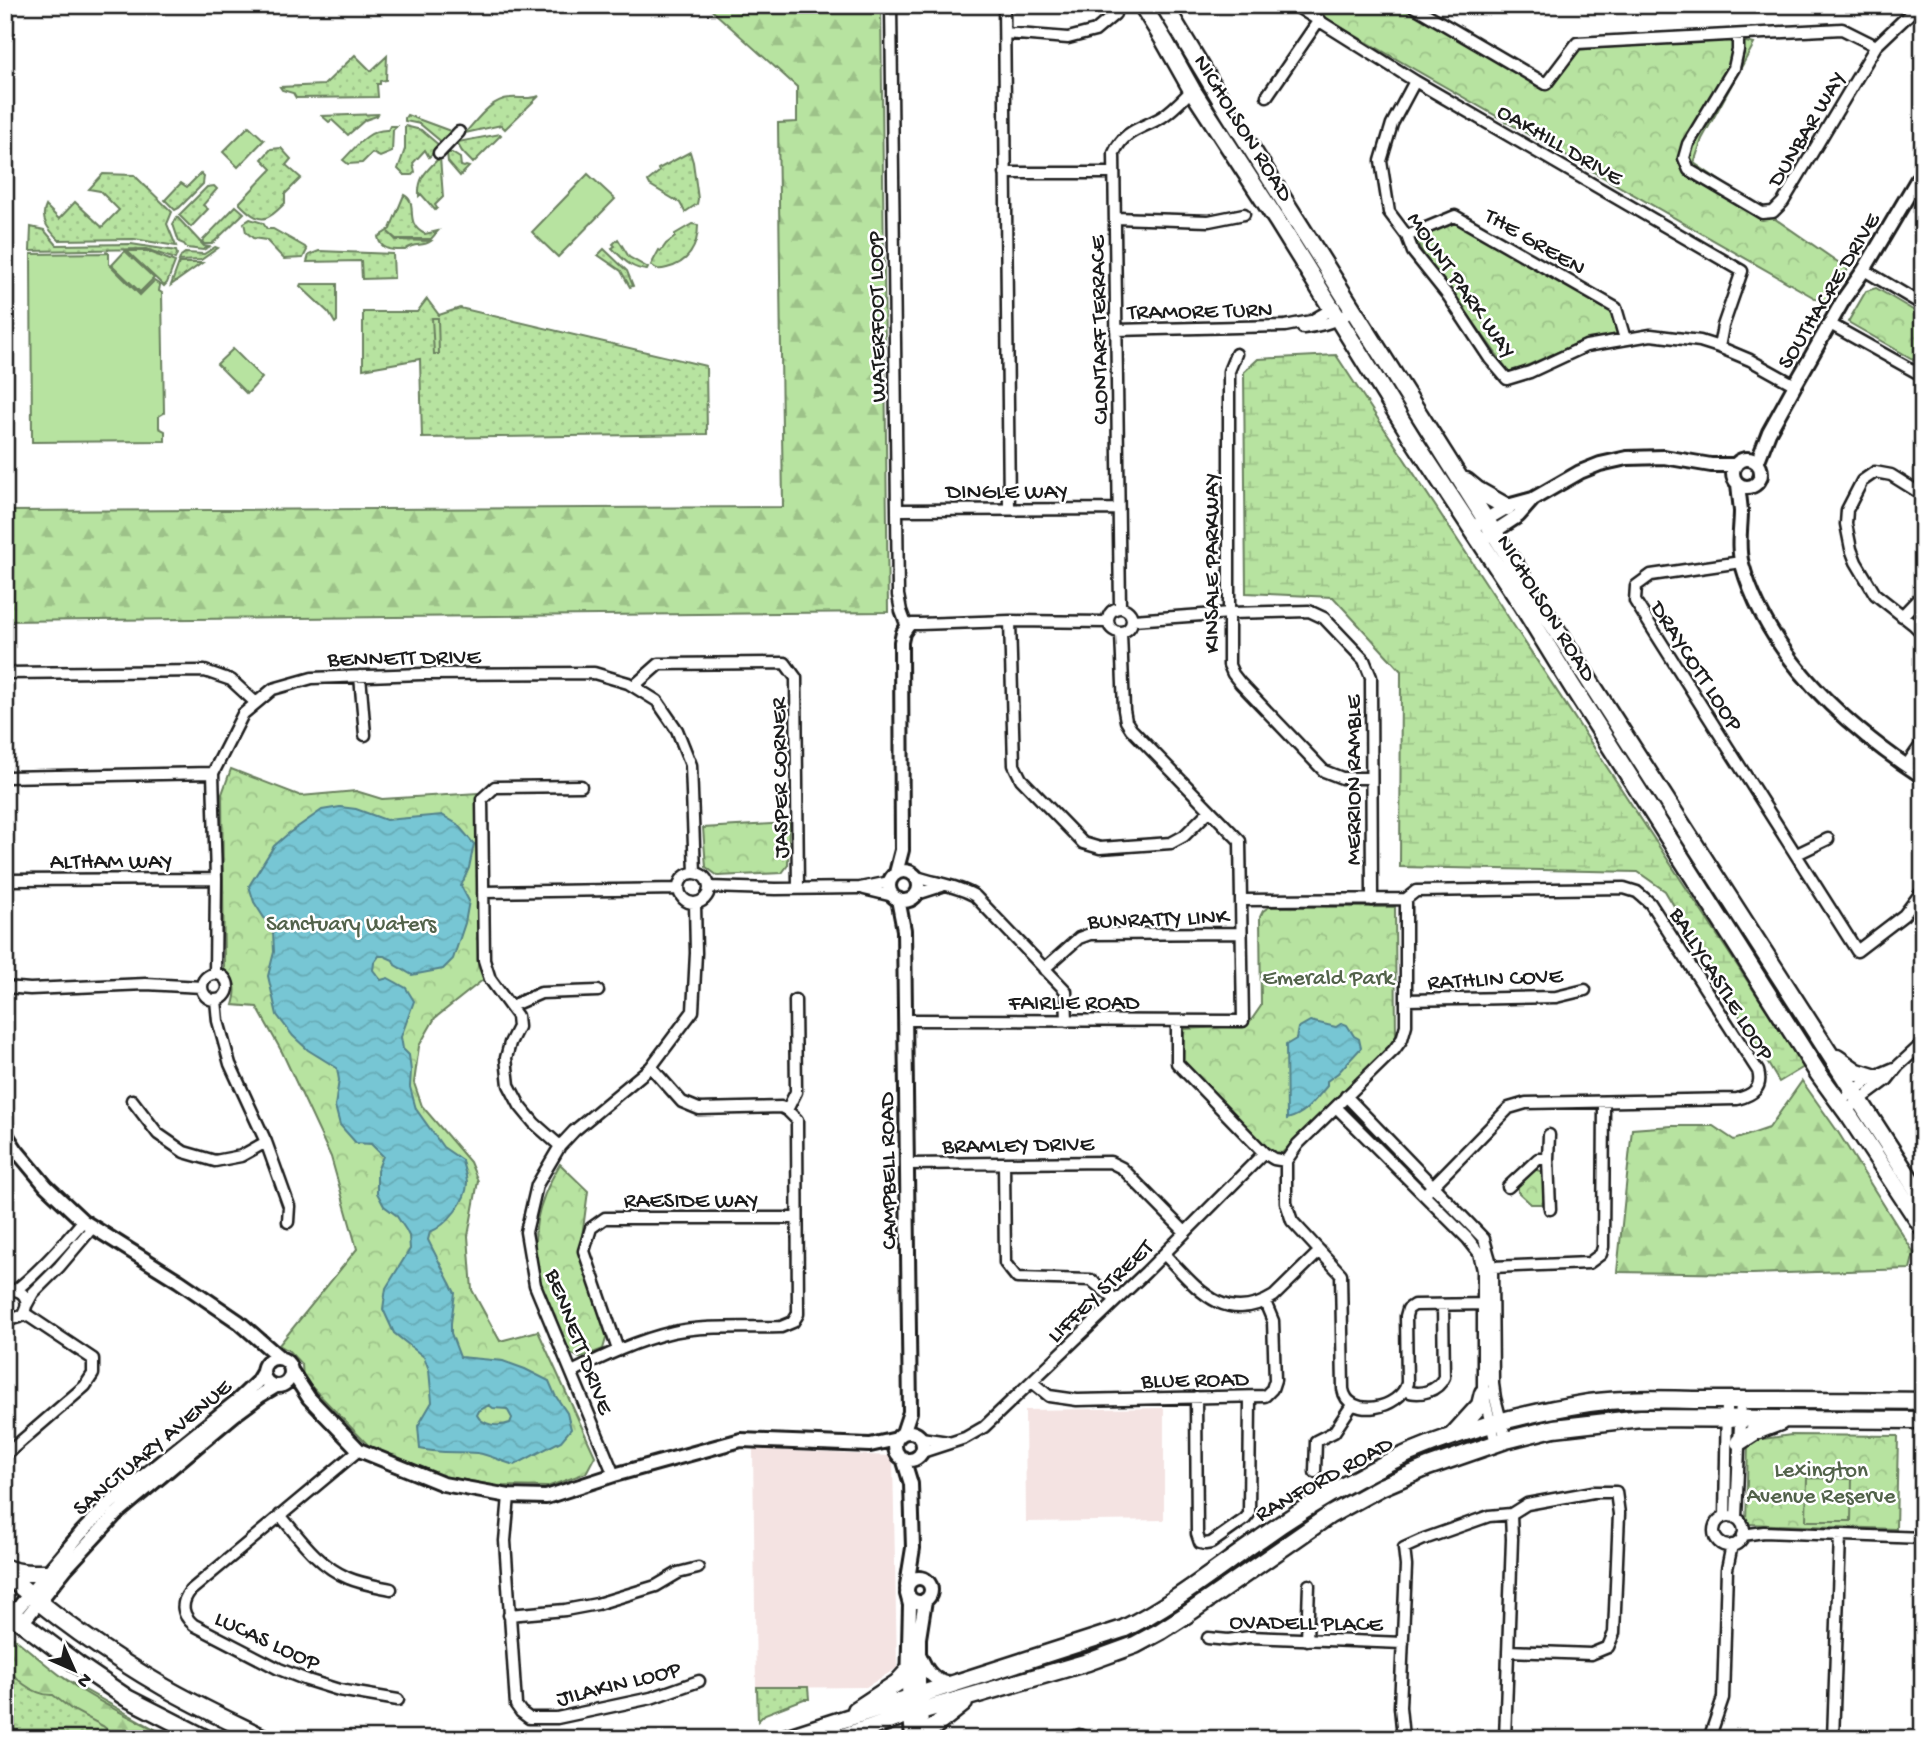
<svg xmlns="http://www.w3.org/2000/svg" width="1928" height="1744" font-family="'Gochi Hand',sans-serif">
	<defs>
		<pattern id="grass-dots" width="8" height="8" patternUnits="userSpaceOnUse" patternTransform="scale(1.75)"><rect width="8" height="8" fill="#b7e3a0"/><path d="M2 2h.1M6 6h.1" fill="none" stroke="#9dc289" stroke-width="1.8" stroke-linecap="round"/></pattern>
		<pattern id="forest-firs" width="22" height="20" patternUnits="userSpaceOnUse" patternTransform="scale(1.75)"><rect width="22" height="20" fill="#b7e3a0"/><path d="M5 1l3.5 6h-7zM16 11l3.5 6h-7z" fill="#9dc289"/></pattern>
		<pattern id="wetland-marsh" width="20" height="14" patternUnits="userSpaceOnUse" patternTransform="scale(1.75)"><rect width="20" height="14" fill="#b7e3a0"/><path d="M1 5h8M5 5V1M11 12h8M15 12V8" fill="none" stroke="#9dc289"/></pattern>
		<pattern id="park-crowns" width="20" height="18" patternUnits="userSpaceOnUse" patternTransform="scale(1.75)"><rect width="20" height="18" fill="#b7e3a0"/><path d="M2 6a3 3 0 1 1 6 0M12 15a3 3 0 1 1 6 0" fill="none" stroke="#9dc289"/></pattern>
		<pattern id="water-waves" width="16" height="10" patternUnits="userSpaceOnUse" patternTransform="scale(1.75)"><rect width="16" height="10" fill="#77c6d4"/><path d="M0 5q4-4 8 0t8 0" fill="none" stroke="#66aab5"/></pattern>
	</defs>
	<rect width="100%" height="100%" fill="#fff"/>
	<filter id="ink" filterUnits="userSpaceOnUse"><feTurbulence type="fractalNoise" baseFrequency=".0143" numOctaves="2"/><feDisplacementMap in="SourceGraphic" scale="14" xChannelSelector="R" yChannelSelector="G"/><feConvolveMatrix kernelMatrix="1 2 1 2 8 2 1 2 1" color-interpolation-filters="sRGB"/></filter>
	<g filter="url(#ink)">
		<!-- built -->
		<path fill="#f4e3e2" d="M1164 1408V1520L1026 1522 1025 1410Z
			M753 1449 890 1456 893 1459 897 1668 866 1687 756 1688Z"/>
		<!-- grass -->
		<path fill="url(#grass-dots)" stroke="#6a805e" stroke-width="2" d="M355 55 371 71 387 56 386 80 380 81V84H377L378 97 296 98 293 93 282 90 280 87 324 85Z
			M539 96 505 129 501 125 465 133C477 120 491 99 510 98 520 97 528 100 539 96Z
			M378 114 377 116 365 120 348 135 332 120 329 122 322 116Z
			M407 115 453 132 443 143 420 124 405 121V118Z
			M390 126H397L393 130 392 152 380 157 372 153 362 163 348 164 343 160C356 147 368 129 388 130Z
			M405 126 421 130 440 146 429 157 425 150 413 163 415 172 412 175H404L398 169 405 149Z
			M500 134 501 135 473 163C467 156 459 151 458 142Z
			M281 148 291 159 286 165 301 178 285 194V203C266 222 260 225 240 204V202L272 169 262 159 271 149Z
			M690 152 693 162 698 199 697 204 685 212 680 203 650 185 648 181 659 172 658 169Z
			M447 153H452L460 158 461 166 464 167 466 166 469 167 460 176 448 162Z
			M440 157 443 197 435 205 437 208 435 210 421 194 419 196C418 176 427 171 440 157Z
			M201 173 204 176 203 184 179 208 175 210 165 200 181 183 187 187Z
			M103 174 134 175 172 212 167 224 176 246 134 239 59 240C50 231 39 220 46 206L59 219 75 202 102 227 119 210 100 191 89 189Z
			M214 186 217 189 203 205 208 209 191 227 179 215 207 187Z
			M404 195C420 203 402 223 425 234L438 231 431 239H396L388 232 396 240 431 241C422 248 415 241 405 250 393 250 381 251 378 237L390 229Z
			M236 206 244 213 212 244H204L202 241Z
			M177 217 204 246 209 247 203 250 187 248 184 244 179 242 173 224Z
			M250 219 263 223 267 229H273L305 247 307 250 303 258 284 259 266 240 253 238 246 232 244 223Z
			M692 224 698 225C698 247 688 263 667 268 659 270 657 270 651 265L659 250 661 251 666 244 675 237V234Z
			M31 227 44 230 57 245 131 244 176 251 177 254 175 259 146 249 30 251Z
			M618 239 629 257 648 268 647 270C631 269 623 259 612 248L615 246 613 244Z
			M215 247 218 248 201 260 179 261 181 256 185 253 204 254Z
			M604 249 627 271 633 286 630 287 621 271 598 255Z
			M127 251H147L175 262 167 283 164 286Z
			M319 251 393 254 394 278 362 279 361 261 307 262 309 255Z
			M179 263H202L171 285Z
			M301 284H337V321L335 323 329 313 300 286Z
			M427 299 439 315 460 308 706 366 707 434 422 438 420 359 363 369V312H417Z
			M5 1636 39 1664 172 1739H5Z
			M757 1687H808L809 1699H804L765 1714 758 1721Z"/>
		<!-- forest -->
		<path fill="url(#forest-firs)" stroke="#6a805e" stroke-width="2" d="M706 5H881L888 612 5 621V511L783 507 778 123 797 122V87Z
			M1802 1081 1838 1132 1914 1253 1910 1269 1752 1274 1617 1272 1632 1129 1672 1126H1713L1734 1140 1769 1128Z
			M5 1631C30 1650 52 1671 78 1688 108 1708 142 1723 174 1739H152L139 1734 127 1737 115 1736 103 1726 71 1709 53 1695C35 1696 9 1677 5 1660 4 1651 5 1640 5 1631Z"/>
		<!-- wetland -->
		<path fill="url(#wetland-marsh)" stroke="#6a805e" stroke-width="2" d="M1336 355 1804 1067 1779 1082 1665 891 1638 872 1400 867 1401 671 1333 597 1246 593 1244 372 1258 359Z"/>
		<!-- park -->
		<path fill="url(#park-crowns)" stroke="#6a805e" stroke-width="2" d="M1302 5H1404L1547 89 1576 50 1730 38 1754 44 1702 139 1694 163 1848 269 1827 305Z
			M1457 220 1616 313 1621 333 1581 342 1510 373 1459 302 1427 261 1415 238Z
			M1876 288 1923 316V365L1848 322 1866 291Z
			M231 769 301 796 356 791 382 799 478 793V966L484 979 435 1018 419 1046 414 1083 422 1106 470 1162 478 1181 468 1236 472 1290 500 1341 538 1331 595 1456 586 1473 547 1487 498 1486 432 1474 371 1448 303 1378 302 1365 289 1351 279 1345 357 1249 331 1157 282 1052 257 1007 233 1005C238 988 236 982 224 969L222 794Z
			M789 823 788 865 782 873 718 876 706 867 703 828Z
			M1269 907H1395L1396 1039 1282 1153 1266 1151 1183 1062 1184 1029 1243 1026 1252 1019 1261 1006 1260 917 1263 911Z
			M560 1164 588 1191 580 1252 607 1335 603 1349 580 1358 570 1353C561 1332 546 1305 540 1283 529 1237 536 1204 560 1164Z
			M1534 1169 1543 1172 1544 1200 1542 1204H1531L1518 1192V1185Z
			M1791 1435 1898 1436 1896 1529 1746 1524 1748 1441Z"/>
		<!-- garden -->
		<path fill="#b7e3a0" stroke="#6a805e" stroke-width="2" d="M249 126 264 140 238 167 223 152Z
			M588 174 615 199 558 257 532 232Z
			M125 251 154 278 140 292 112 265Z
			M109 253V264L140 295 154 281 160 285 159 291 162 293 164 413 159 416V428L165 431V441L32 442 31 254Z
			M432 318H438L439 354H434Z
			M233 349 262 378 247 394 217 364Z
			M1807 1478 1852 1479 1851 1521H1806Z"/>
		<!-- water -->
		<path fill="url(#water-waves)" stroke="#53828a" stroke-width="2" fill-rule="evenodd" d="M340 807 356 809 386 820 442 815 457 824 474 844 469 868 461 886 469 901 465 923 453 959 443 969 412 975 395 965 393 960 384 956H379L374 963 373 970 381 980 388 978 406 988 414 1001 401 1037 403 1049 409 1055 411 1071 410 1087 416 1109 443 1147 462 1160C463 1167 467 1176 467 1183 467 1201 446 1226 430 1232L428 1240 455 1293 451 1323V1333L460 1357 503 1361 525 1369 549 1381 555 1395 567 1413 571 1429 561 1441 515 1465C502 1462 491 1455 477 1453 457 1451 440 1454 420 1449L418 1426 432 1402 429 1370 424 1357 394 1333 383 1309 386 1288 410 1249 409 1236 406 1230 396 1215 384 1206 377 1193V1171L383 1156 371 1144 356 1143 340 1125 335 1106 339 1080 337 1068 308 1050 293 1036 277 1015 268 976 274 952 273 932 254 902 249 886 274 846 289 833 322 810ZM489 1405 493 1408 507 1409 512 1418 510 1423C500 1427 482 1426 477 1415L479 1411Z
			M1310 1021 1336 1027 1342 1023 1347 1025 1354 1036 1359 1039 1361 1048 1338 1073 1327 1081V1086C1315 1100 1306 1114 1287 1119L1286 1045 1296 1039 1298 1028Z"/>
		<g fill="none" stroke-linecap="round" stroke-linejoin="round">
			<defs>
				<path id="minor" d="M891 5 898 595 901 611 907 627 912 624H919L1010 621 1108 622
					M1004 5 1009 509
					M1294 5 1415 81 1742 271 1723 326 1719 347
					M1411 5 1546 84 1577 43 1842 29 1876 46
					M1005 33 1068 38 1095 31 1115 14
					M1738 35V50L1734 68 1688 144 1684 158 1689 170 1762 213 1773 212 1783 202 1876 46 1919 5
					M1415 81 1392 124 1381 161 1389 212 1407 236 1413 252 1449 297 1490 359 1507 379 1530 372 1586 346 1651 335 1700 341 1719 347 1750 360 1795 385
					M1267 96 1319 20
					M439 153 459 132
					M1005 173H1114
					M1115 218 1209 221 1244 214
					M1407 236 1455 216 1616 308 1625 339
					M1864 270 1923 305
					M1830 324 1923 376
					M1303 328C1324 325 1335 322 1354 310
					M1116 330 1285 326 1311 321 1335 307
					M1236 354 1229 371V665L1233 674 1240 683 1324 771 1342 778H1371
					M1923 495 1891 475 1875 472 1862 481 1847 510 1846 524 1851 549 1856 562 1875 594 1913 624 1923 634
					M897 510 1118 509
					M1741 562 1651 575 1636 586 1635 601 1857 951 1904 915 1923 890
					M1108 620a12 12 0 1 1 24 0a12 12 0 1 1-24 0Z
					M1120 608 1114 153C1125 129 1142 129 1162 117 1173 110 1183 99 1192 90
					M1902 616 1923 594
					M1133 620 1230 613 1309 611 1324 618 1364 660 1371 677 1372 900
					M1010 621 1014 765 1021 779 1083 843 1100 848 1171 843 1184 836 1210 810
					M5 673 205 671 231 680 256 703
					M360 676 365 735
					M634 686 659 664 785 663 796 678 798 888
					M1906 766 1923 742
					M5 777 213 773
					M1797 854 1828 839
					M679 888a15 15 0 1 1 30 0a15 15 0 1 1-30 0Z
					M917 877C935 883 959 886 975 896L1066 991 1067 1021
					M5 880 216 879
					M709 887 775 889 860 888 890 882
					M864 889 893 896
					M483 892 679 889
					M917 894 942 886
					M1406 899 1416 891 1624 888 1637 892 1650 903 1758 1071C1763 1088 1753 1095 1737 1099L1526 1103 1509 1108 1424 1195
					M1242 900 1406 899
					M1044 969 1079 938 1090 934 1241 933
					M202 987a13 13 0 1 1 26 0a13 13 0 1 1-26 0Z
					M215 974 216 879 213 773 243 714 273 689 312 678 422 674 594 673 628 683 657 701 677 730 691 765 695 873
					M5 987 30 989 146 984 202 987
					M216 1000 218 1021 230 1064 266 1142 289 1206 288 1222
					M1406 1000 1556 997 1585 990
					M511 1006 541 993 598 991
					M906 1020 1243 1021 1240 841 1131 729 1126 721 1124 710 1121 633
					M1177 1021V1063L1264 1153 1274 1159 1286 1161 1298 1144 1394 1050 1402 1039 1406 1025V899
					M1346 1096 1484 1239 1492 1267 1493 1384 1495 1398 1506 1440
					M132 1100 158 1134 184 1152 215 1161 241 1156 266 1142
					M1839 1102 1873 1077 1894 1068
					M1336 1107 1468 1239 1479 1253 1483 1270V1393L1496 1443
					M787 1110 796 1092 795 1000
					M1845 1111 1887 1080 1898 1066 1923 1043
					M1549 1135 1548 1159 1550 1209
					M560 1146 534 1123 520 1106 509 1085 506 1058 510 1043 518 1027 517 1016 490 979 484 960 482 799 495 787 581 786
					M1286 1161V1203L1292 1221 1341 1274 1343 1389C1348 1420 1401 1409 1407 1383L1406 1316 1408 1309 1414 1305 1492 1304
					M1004 1163 1005 1263 1017 1278 1091 1280 1116 1300
					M907 1164 1110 1162 1122 1168 1185 1232
					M1508 1187 1538 1159H1548
					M1164 1254C1196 1287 1224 1327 1274 1296L1320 1251
					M1488 1268 1492 1267 1589 1263 1601 1254 1603 1247 1604 1103
					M16 1290C41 1270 62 1246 83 1221
					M5 1291C24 1286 32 1301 22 1316L12 1319 5 1318
					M27 1304 33 1293 59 1267 92 1228
					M618 1350 584 1251 591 1228 605 1218H797
					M572 1372C604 1356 638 1340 673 1332 703 1325 749 1328 781 1327L793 1322 798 1314 797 1120 787 1110 781 1107 699 1109 682 1102 651 1067
					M1032 1382 1049 1396 1077 1400 1265 1396 1272 1389 1275 1380 1273 1321 1265 1302
					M1405 1390C1419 1397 1438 1391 1444 1377L1443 1305
					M1196 1397 1197 1534 1200 1543 1205 1544 1211 1543 1245 1519 1249 1514 1250 1397
					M921 1438 948 1442
					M359 1450 190 1591C180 1604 182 1615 194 1625L279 1669 307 1680 339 1690 398 1700
					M922 1452 965 1438 984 1427 1146 1272 1264 1153
					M5 1455 85 1386 93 1374V1359L24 1313
					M1315 1472 1316 1441 1334 1432 1352 1405
					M614 1475 535 1285 526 1232 537 1185 560 1146 574 1131 651 1067 693 1011 696 953 695 903
					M509 1496 505 1541 516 1705 521 1712 529 1718H557L651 1698 699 1681
					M280 1515C300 1539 319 1566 348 1578 362 1584 377 1586 391 1589
					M1714 1531a15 15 0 1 1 30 0a15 15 0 1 1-30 0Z
					M1725 1517 1727 1400
					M1736 1518 1741 1400
					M1743 1535 1764 1532 1923 1538
					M509 1615 565 1610 597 1604 656 1586 678 1573 698 1568
					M1208 1638 1228 1640 1250 1637 1403 1643
					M1307 1640 1309 1585
					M1403 1737 1400 1707 1406 1566 1404 1548 1424 1539 1489 1516 1511 1514
					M1067 1739 1079 1735 1089 1739
					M1505 1739 1512 1539 1511 1514 1527 1504 1593 1492H1616L1619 1514 1614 1633 1608 1647 1591 1654 1508 1651
					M1709 1739 1723 1698 1727 1569 1732 1545
					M1833 1739 1840 1535"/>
				<path id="tertiary" d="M1733 473a14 14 0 1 1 28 0a14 14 0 1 1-28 0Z
					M1757 463 1769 432 1795 385 1845 297 1864 270 1923 170
					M1738 484C1739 493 1740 502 1741 511 1741 528 1737 547 1742 564 1768 657 1845 726 1923 777
					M1480 523 1511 505 1533 499
					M1486 537 1518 516 1533 499 1580 472 1600 464 1627 458 1664 457 1711 465H1736
					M889 886a15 15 0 1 1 30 0a15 15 0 1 1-30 0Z
					M896 873 902 850 901 642 903 633 907 627
					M898 899 904 930 910 1412 903 1433
					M5 1133 16 1150 46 1186 83 1221 179 1281 239 1322 279 1357
					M263 1372a14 14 0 1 1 28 0a14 14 0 1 1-28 0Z
					M292 1372 309 1398 359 1450 443 1484 509 1496 546 1497 614 1475 741 1440 870 1445 897 1439
					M895 1446a14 14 0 1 1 28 0a14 14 0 1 1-28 0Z
					M903 1458 911 1484 913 1548 907 1585
					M907 1590a12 12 0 1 1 24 0a12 12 0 1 1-24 0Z
					M907 1594 910 1605 908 1687 912 1739
					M12 1615 81 1533 109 1504 237 1401 257 1382 263 1372
					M22 1623 66 1568 116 1514 234 1415 261 1395 276 1386
					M920 1656C926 1671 934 1683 951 1683
					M923 1739 919 1683V1638L925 1600"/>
				<path id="primary" d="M1142 5 1165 42 1192 90 1278 222 1414 441 1522 605 1570 683 1818 1073 1850 1117 1923 1228
					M1164 5 1229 113 1489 525 1923 1199
					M1466 481 1477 490 1507 507
					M1837 1058 1857 1072 1873 1077
					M1451 1437 1480 1405 1483 1393
					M1739 1442 1756 1431 1780 1422
					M5 1568C20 1574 32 1573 47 1573
					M5 1573C54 1617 107 1654 164 1687 197 1706 232 1722 266 1739
					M5 1610 77 1664 127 1698 207 1739
					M856 1710 897 1683 909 1670
					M782 1739 1123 1629C1172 1605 1215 1570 1260 1539 1300 1510 1343 1485 1387 1463 1449 1433 1522 1413 1589 1403 1631 1397 1674 1400 1716 1400 1785 1400 1854 1400 1923 1401
					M836 1739 910 1714 1088 1662 1135 1645 1161 1631 1186 1615 1330 1515 1381 1487 1428 1467 1506 1440 1554 1428 1641 1418 1923 1420
					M924 1739 931 1729 964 1703"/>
			</defs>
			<!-- minor casing -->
			<use href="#minor" stroke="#1c1c1c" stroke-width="15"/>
			<!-- tertiary casing -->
			<use href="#tertiary" stroke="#1c1c1c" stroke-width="18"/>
			<!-- primary casing -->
			<use href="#primary" stroke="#1c1c1c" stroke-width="21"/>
			<!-- minor -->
			<use href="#minor" stroke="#fff" stroke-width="10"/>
			<!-- tertiary -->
			<use href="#tertiary" stroke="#fff" stroke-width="12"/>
			<!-- primary -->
			<use href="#primary" stroke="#fff" stroke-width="16"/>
		</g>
	</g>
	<g text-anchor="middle" stroke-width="5" stroke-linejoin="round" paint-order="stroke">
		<!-- street labels -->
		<g font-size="23" fill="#1c1c1c" stroke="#fff">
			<text transform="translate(1245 127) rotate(58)" y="8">NICHOLSON ROAD</text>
			<text transform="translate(1805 128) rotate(-59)" y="8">DUNBAR WAY</text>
			<text transform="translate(1561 143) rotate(30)" y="8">OAKHILL DRIVE</text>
			<text transform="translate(1536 240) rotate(30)" y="8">THE GREEN</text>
			<text transform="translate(1463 284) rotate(55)" y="8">MOUNT PARK WAY</text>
			<text transform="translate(1827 290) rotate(-59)" y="8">SOUTHACRE DRIVE</text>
			<text transform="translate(1200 309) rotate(-1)" y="8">TRAMORE TURN</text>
			<text transform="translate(875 317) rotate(-91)" y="8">WATERFOOT LOOP</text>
			<text transform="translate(1097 330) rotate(-91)" y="8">CLONTARF TERRACE</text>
			<text x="1007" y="498">DINGLE WAY</text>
			<text transform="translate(1210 563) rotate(-90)" y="8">KINSALE PARKWAY</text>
			<text transform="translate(1548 607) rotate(58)" y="8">NICHOLSON ROAD</text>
			<text transform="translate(404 656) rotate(-1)" y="8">BENNETT DRIVE</text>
			<text transform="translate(1698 665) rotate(57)" y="8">DRAYCOTT LOOP</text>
			<text transform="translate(778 778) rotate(-91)" y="8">JASPER CORNER</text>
			<text transform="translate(1352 780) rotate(-90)" y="8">MERRION RAMBLE</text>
			<text x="111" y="868">ALTHAM WAY</text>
			<text transform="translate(1158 917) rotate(-2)" y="8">BUNRATTY LINK</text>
			<text transform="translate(1495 977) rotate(-3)" y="8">RATHLIN COVE</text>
			<text transform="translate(1723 983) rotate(58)" y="8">BALLYCASTLE LOOP</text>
			<text x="1074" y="1009">FAIRLIE ROAD</text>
			<text transform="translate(1018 1143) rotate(-1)" y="8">BRAMLEY DRIVE</text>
			<text transform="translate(886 1171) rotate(-91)" y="8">CAMPBELL ROAD</text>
			<text x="691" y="1207">RAESIDE WAY</text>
			<text transform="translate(1099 1290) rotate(-44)" y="8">LIFFEY STREET</text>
			<text transform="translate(581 1341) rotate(69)" y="8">BENNETT DRIVE</text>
			<text transform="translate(1195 1378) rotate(-1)" y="8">BLUE ROAD</text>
			<text transform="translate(151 1446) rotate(-40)" y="8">SANCTUARY AVENUE</text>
			<text transform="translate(1323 1477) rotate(-29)" y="8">RANFORD ROAD</text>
			<text transform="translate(1306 1621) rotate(1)" y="8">OVADELL PLACE</text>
			<text transform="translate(268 1639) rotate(25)" y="8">LUCAS LOOP</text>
			<text transform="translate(618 1682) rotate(-14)" y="8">JILAKIN LOOP</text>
		</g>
		<!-- park labels -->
		<g font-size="23" fill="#52624a" stroke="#fff">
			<text x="351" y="930">Sanctuary Waters</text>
			<text x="1328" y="984">Emerald Park</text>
			<text x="1821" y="1476">Lexington<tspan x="1821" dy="26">Avenue Reserve</tspan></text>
		</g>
	</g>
	<!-- margin -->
	<rect width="1928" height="1744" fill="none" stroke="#fff" stroke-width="28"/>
	<rect x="14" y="14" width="1900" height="1716" fill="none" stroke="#1c1c1c" stroke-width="2.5" filter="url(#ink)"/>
	<!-- north arrow -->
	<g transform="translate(74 1670) rotate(135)" stroke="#ffffff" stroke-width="5" paint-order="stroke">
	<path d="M0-5L12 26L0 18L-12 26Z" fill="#1c1c1c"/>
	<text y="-10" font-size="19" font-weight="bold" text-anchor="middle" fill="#1c1c1c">N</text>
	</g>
</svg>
